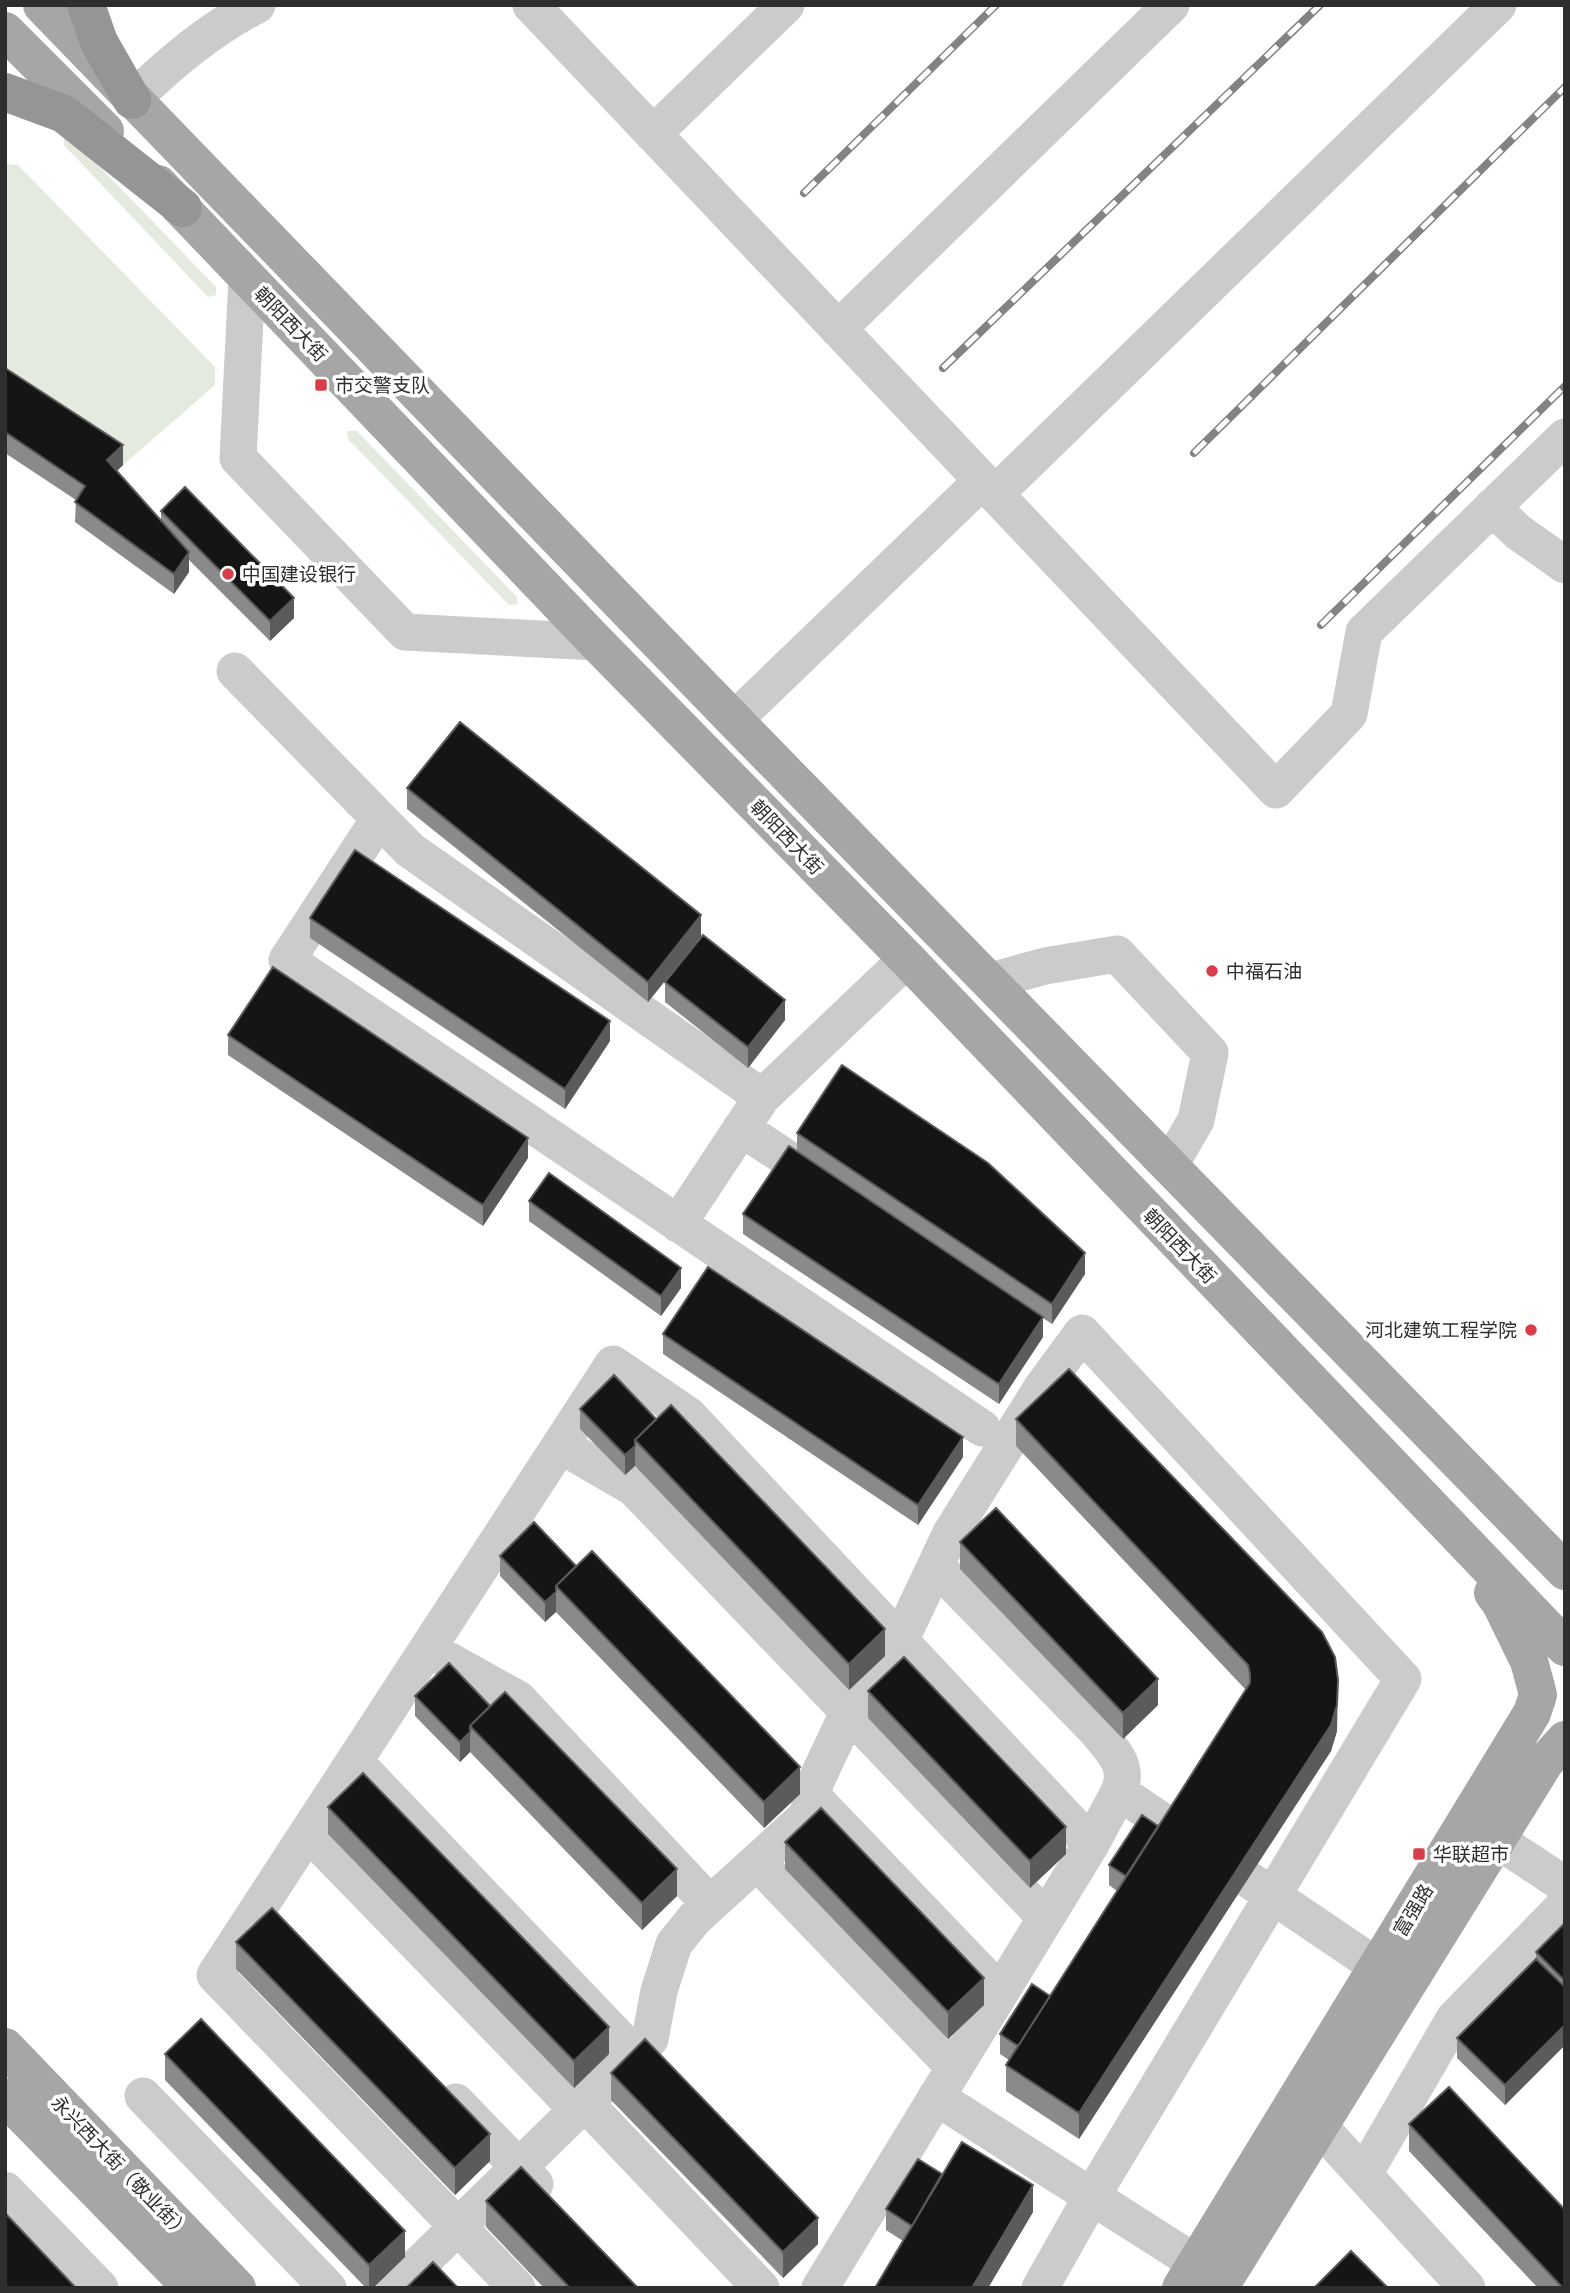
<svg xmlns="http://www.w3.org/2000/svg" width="1570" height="2293" font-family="'IBM Plex Sans','Noto Sans SC',sans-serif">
	<rect width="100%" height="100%" fill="#fff"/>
	<!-- green -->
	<path fill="#e4eadd" d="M72 138 216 287V295L208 297 64 145V139Z
		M5 164 18 165 215 367V385L123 465 5 389Z
		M347 431H357L516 596 518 604 509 605 348 439Z"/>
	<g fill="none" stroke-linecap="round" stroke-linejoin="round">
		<!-- minor -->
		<path stroke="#cbcbcb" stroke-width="37" d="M531 5 1276 790 1349 714 1364 632 1565 437
			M132 100C170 63 209 30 257 5
			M653 134 786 5
			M247 278 238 458 405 632 596 642
			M838 329 1171 5
			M995 494 1498 5
			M1492 507 1518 532 1565 565
			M235 671 410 850 762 1097
			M734 720 982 481
			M379 819 287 960 982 1428
			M991 981 1045 966 1117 954 1210 1053 1196 1120 1170 1165
			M741 1128 824 1183
			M678 1224 762 1097 907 959
			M560 1445 634 1488 1046 1918
			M936 1566 1095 1729C1112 1750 1130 1765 1119 1792
			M428 1649 518 1699 710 1904
			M355 1762 634 2054
			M812 1796 1000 1992
			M308 1832 578 2110
			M1497 1840 1565 1885
			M1091 1844 1119 1792 1378 1967
			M757 1862 954 2067
			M143 2096 328 2288
			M936 2097 1196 2263
			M456 2102 535 2184
			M585 2103 761 2288
			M1319 2126 1467 2288
			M1364 2174 1454 2019 1565 1905
			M5 2190 100 2288
			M395 2288 650 2039 659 1991 674 1944 695 1918 807 1816 816 1781 849 1711 892 1670 900 1641 951 1533 1041 1389 1082 1333 1403 1679 1092 2196 1040 2288
			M517 2288 215 1975 613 1364 688 1415 1091 1844 820 2288"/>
		<!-- major -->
		<path stroke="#a6a6a6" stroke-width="38" d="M42 5 734 720 1565 1571
			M5 31 105 131
			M158 184 596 642 907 959 1565 1647
			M5 2047 237 2288
			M5 2097 192 2288
			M1181 2288 1532 1713 1538 1695 1536 1687 1529 1661 1500 1602 1493 1593
			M1219 2288 1545 1762 1565 1740"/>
		<!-- highway -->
		<path stroke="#959595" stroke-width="38" d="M86 5 99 42 132 100
			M5 92 64 114 183 208"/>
		<defs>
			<path id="rail" d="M804 193 996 5
				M943 368 1320 5
				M1194 453 1565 87
				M1321 625 1565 386"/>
		</defs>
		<!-- rail casing -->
		<use href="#rail" stroke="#838383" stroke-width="8"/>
		<!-- rail -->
		<use href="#rail" stroke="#fff" stroke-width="5" stroke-dasharray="16" stroke-linecap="butt"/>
	</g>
	<!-- wall -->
	<path fill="#8a8a8a" d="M5 368 123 465 117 471 161 520V511L294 618 270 641 189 560V572L174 594 75 522 76 500 5 453Z
		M407 788 701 936 648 1002 407 809Z
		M310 918 610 1041 565 1109 310 938Z
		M665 982 785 1020 748 1068 665 1002Z
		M228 1035 528 1158 483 1226 228 1055Z
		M797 1133 1085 1274 1052 1324 1043 1318V1337L999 1404 743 1234V1214L797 1151Z
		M529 1201 681 1288 661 1316 529 1221Z
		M663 1334 963 1457 918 1525 663 1354Z
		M614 1375 885 1656 849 1690 635 1466 625 1475 580 1429V1409Z
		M1016 1419 1337 1731 1331 1751 1079 2139 1006 2091V2065L1009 2060 1000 2054V2034L1050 1996 1117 1891 1109 1885V1865L1158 1826 1246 1690 1016 1446Z
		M534 1522 800 1794 764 1828 556 1612 545 1622 500 1576V1556Z
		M960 1542 1158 1705 1123 1739 960 1569Z
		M449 1663 677 1896 642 1930 470 1752 460 1762 415 1716V1696Z
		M868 1691 1066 1854 1030 1888 868 1718Z
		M328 1807 609 2054 574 2088 328 1834Z
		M785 1842 984 2005 948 2039 785 1869Z
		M1565 1923V2045L1505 2105 1457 2058V2038L1536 1959V1952Z
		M236 1942 490 2161 455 2195 236 1969Z
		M165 2054 405 2257 373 2288H366L165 2080Z
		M611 2073 818 2244 783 2278 611 2100Z
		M1409 2124 1565 2288H1538L1409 2151Z
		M942 2174 1033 2212 988 2288H875L903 2241 886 2230V2209Z
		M486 2201 638 2288H544L486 2227Z"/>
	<!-- shaded-wall -->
	<path fill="#5b5b5b" d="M123 445V465L107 480V460Z
		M189 552V572L174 594V574Z
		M294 598V618L270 641V621Z
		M701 915V936L648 1002V982Z
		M785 1000V1020L748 1068V1047Z
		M610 1021V1041L565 1109V1089Z
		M528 1138V1158L483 1226V1205Z
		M1085 1253V1274L1052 1324V1304Z
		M681 1268V1288L661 1316V1296Z
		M1043 1317V1337L999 1404V1384Z
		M963 1437V1457L918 1525V1505Z
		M635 1446V1466L625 1475V1455Z
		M556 1592V1612L545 1622V1602Z
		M885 1629V1656L849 1690V1664Z
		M1158 1679V1705L1123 1739V1713Z
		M1338 1680 1337 1731 1331 1751 1079 2139V2113Z
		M470 1732V1752L460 1762V1742Z
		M800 1767V1794L764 1828V1802Z
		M1066 1827V1854L1030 1888V1861Z
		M677 1869V1896L642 1930V1903Z
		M984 1978V2005L948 2039V2012Z
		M1565 2025V2045L1505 2105V2085Z
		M609 2027V2054L574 2088V2061Z
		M490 2134V2161L455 2195V2168Z
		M1033 2185V2212L988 2288H972Z
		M818 2218V2244L783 2278V2252Z
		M405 2231V2257L373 2288H369V2265Z"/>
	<!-- building -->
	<path fill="#151515" stroke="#5b5b5b" stroke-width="2" d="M5 368 123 445 107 460 189 552 174 574 75 502 85 486 5 432Z
		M185 487 294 598 270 621 161 511Z
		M460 722 701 915 648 982 407 788Z
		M355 850 610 1021 565 1089 310 918Z
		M703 935 785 1000 748 1047 665 982Z
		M273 967 528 1138 483 1205 228 1035Z
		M842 1065 988 1163 1085 1253 1052 1304 797 1133Z
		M789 1146 1043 1317 999 1384 743 1214Z
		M549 1173 681 1268 661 1296 529 1201Z
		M708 1267 963 1437 918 1505 663 1334Z
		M1069 1369 1322 1632 1335 1657 1338 1680 1337 1705 1331 1725 1079 2113 1006 2065 1250 1683V1674L1248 1665 1016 1419Z
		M614 1375 656 1419 635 1440V1446L625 1455 580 1409Z
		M671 1405 885 1629 849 1664 635 1440Z
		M996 1508 1158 1679 1123 1713 960 1542Z
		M534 1522 576 1566 556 1586V1592L545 1602 500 1556Z
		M592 1551 800 1767 764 1802 556 1586Z
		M904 1657 1066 1827 1030 1861 868 1691Z
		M449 1663 490 1706 470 1726V1732L460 1742 415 1696Z
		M505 1692 677 1869 642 1903 470 1726Z
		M363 1773 609 2027 574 2061 328 1807Z
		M821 1808 984 1978 948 2012 785 1842Z
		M1142 1815 1158 1826 1126 1876 1109 1865Z
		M272 1908 490 2134 455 2168 236 1942Z
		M1565 1923V1981L1536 1952Z
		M1536 1959 1565 1987V2025L1505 2085 1457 2038Z
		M1032 1984 1050 1996 1018 2046 1000 2034Z
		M201 2019 405 2231 369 2265 165 2054Z
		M645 2039 818 2218 783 2252 611 2073Z
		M1449 2087 1565 2210V2288H1563L1409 2124Z
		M962 2142 1033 2185 972 2288H875Z
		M918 2159 942 2174 912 2226 886 2209Z
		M521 2167 638 2288H570L486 2201Z
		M5 2213 76 2288H5Z
		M1351 2251 1388 2288H1314Z
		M433 2262 458 2288H406Z"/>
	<!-- markers -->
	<g fill="#d73e49" stroke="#fff" stroke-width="2.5">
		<rect x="314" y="378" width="14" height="14" rx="3.5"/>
		<circle cx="228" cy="574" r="7"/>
		<circle cx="1212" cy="971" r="7"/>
		<circle cx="1531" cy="1330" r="7"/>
		<rect x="1412" y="1847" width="14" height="14" rx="3.5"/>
	</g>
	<g text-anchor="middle" stroke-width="7" stroke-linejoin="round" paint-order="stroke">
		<!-- street labels -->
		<g font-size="19" fill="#2e2e2e" stroke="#fff">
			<text transform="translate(291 324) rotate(46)" y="7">朝阳西大街</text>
			<text transform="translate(787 837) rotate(46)" y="7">朝阳西大街</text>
			<text transform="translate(1180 1246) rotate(46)" y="7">朝阳西大街</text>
			<text transform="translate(1413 1910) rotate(-59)" y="7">富强路</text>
			<text transform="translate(121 2167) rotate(46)" y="7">永兴西大街（敬业街）</text>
		</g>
		<!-- poi labels -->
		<g font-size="19" fill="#2e2e2e" stroke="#fff" text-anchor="start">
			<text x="335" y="392">市交警支队</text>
			<text x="242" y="581">中国建设银行</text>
			<text x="1226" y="978">中福石油</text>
			<text x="1517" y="1337" text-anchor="end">河北建筑工程学院</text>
			<text x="1433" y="1861">华联超市</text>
		</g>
	</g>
	<!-- border -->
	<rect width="1570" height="2293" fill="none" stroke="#2e2e2e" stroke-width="14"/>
</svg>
